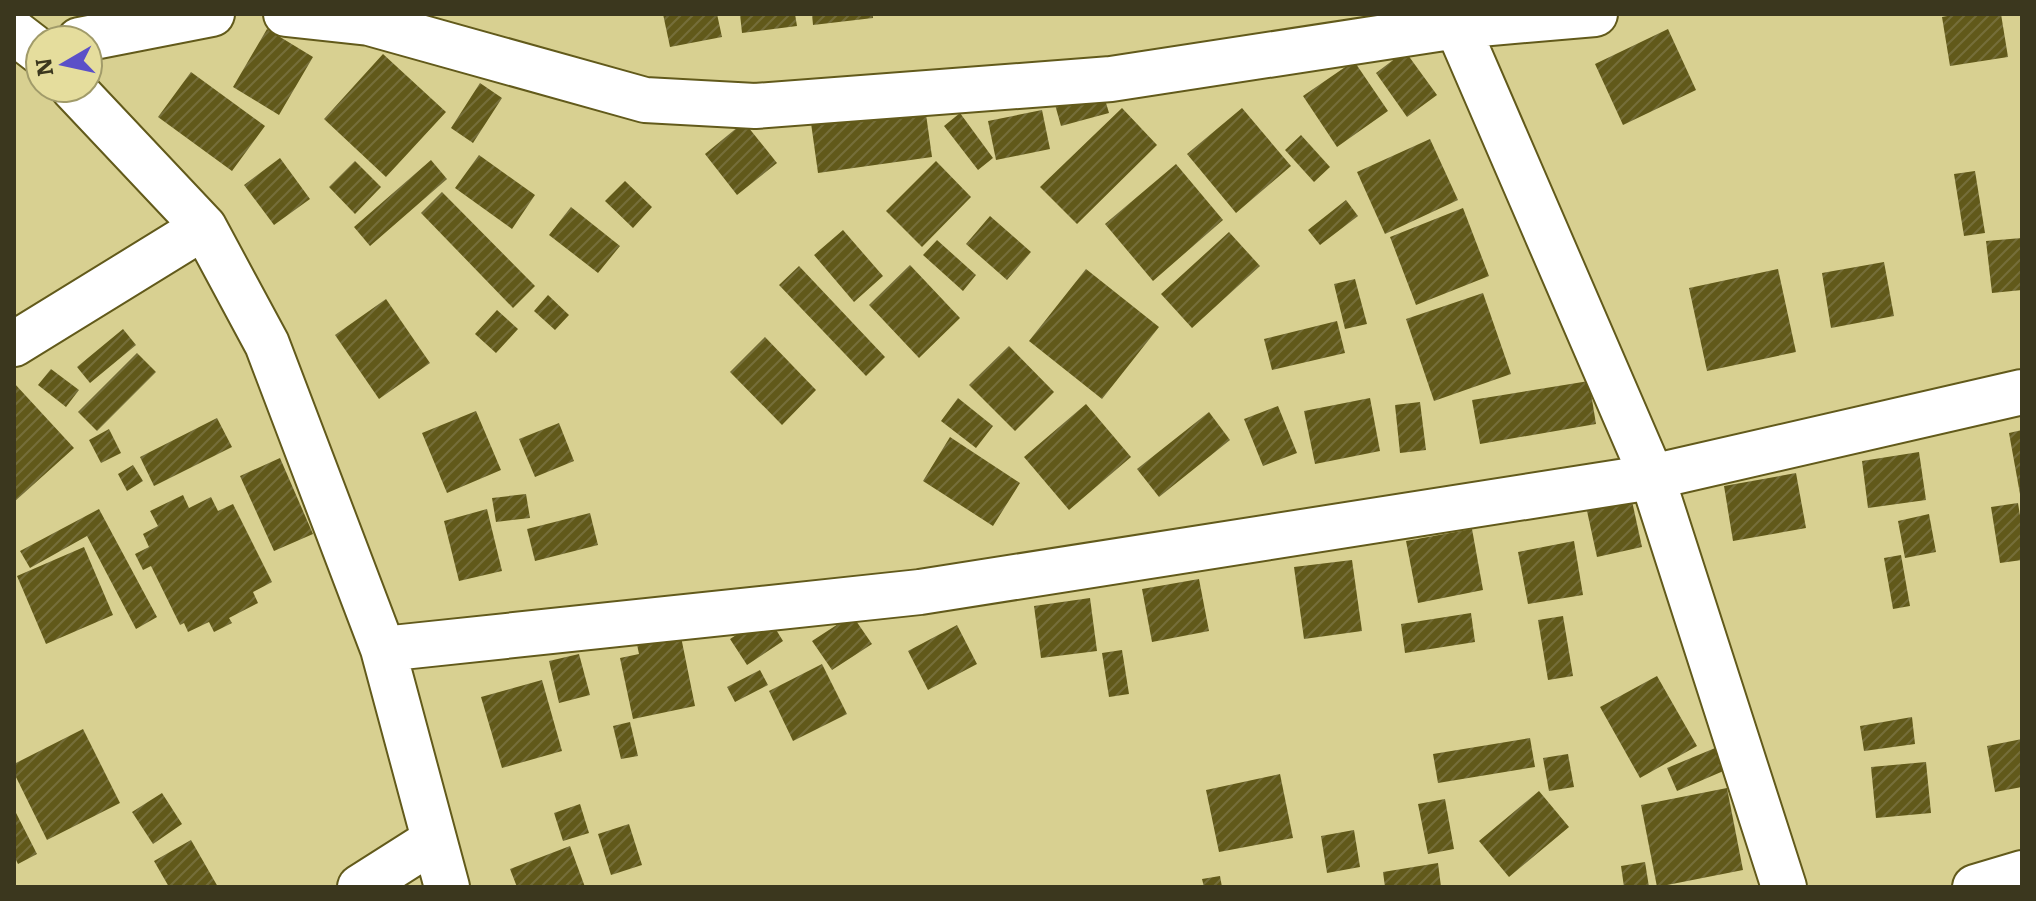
<svg xmlns="http://www.w3.org/2000/svg" width="2036" height="901" font-family="Literata,serif">
	<defs>
		<pattern id="building-hatch" width="6" height="6" patternUnits="userSpaceOnUse" patternTransform="scale(2)"><rect width="6" height="6" fill="#61591a"/><path d="M-1 1l2-2M0 6l6-6M5 7l2-2" fill="none" stroke="#756e3a"/></pattern>
	</defs>
	<rect width="100%" height="100%" fill="#d8d091"/>
	<!-- building -->
	<path fill="url(#building-hatch)" d="M663 14H717L722 37 670 47Z
		M740 14H795L797 26 742 33Z
		M812 14H873V18L813 25Z
		M1958 14H2001L2008 57 1950 66 1942 17Z
		M267 29 313 57 279 115 233 87Z
		M1668 29 1696 90 1623 125 1595 64Z
		M1405 51 1437 95 1407 117 1376 73Z
		M383 54 446 112 386 177 324 119Z
		M1354 61 1388 111 1337 147 1303 96Z
		M191 72 265 126 232 171 158 117Z
		M480 83 502 98 473 143 451 128Z
		M1102 89 1109 113 1061 126 1054 101Z
		M924 100 932 157 818 173 810 116Z
		M1122 108 1157 145 1077 224 1040 187Z
		M1242 108 1291 166 1236 213 1187 154Z
		M1042 110 1050 149 996 160 988 121Z
		M960 113 993 158 978 170 944 126Z
		M744 122 777 163 737 195 705 154Z
		M1301 135 1330 167 1314 182 1285 150Z
		M1430 139 1458 200 1385 234 1357 172Z
		M479 155 535 195 512 229 455 188Z
		M280 158 310 199 274 225 244 185Z
		M431 160 447 179 370 246 354 227Z
		M355 161 381 187 355 214 329 187Z
		M936 161 971 197 922 247 886 211Z
		M1176 164 1223 220 1153 281 1105 224Z
		M1975 171 1985 233 1964 236 1954 174Z
		M625 181 652 207 633 228 605 201Z
		M442 192 535 286 513 308 421 213Z
		M1346 200 1358 216 1320 245 1308 230Z
		M571 207 620 246 598 273 549 235Z
		M1463 208 1489 276 1416 305 1390 237Z
		M990 216 1031 252 1007 280 966 244Z
		M843 230 883 276 854 302 814 255Z
		M1229 232 1260 266 1192 328 1161 294Z
		M2022 238V290L1992 293 1986 241Z
		M937 240 976 275 963 291 923 255Z
		M1884 262 1894 316 1831 328 1822 273Z
		M910 265 960 318 919 358 869 305Z
		M799 266 885 357 866 376 779 285Z
		M1086 269 1159 327 1102 399 1029 341Z
		M1778 269 1796 352 1707 371 1689 288Z
		M1355 279 1367 324 1345 329 1334 284Z
		M1483 293 1511 374 1434 401 1406 319Z
		M548 295 569 315 555 330 534 311Z
		M386 299 430 363 379 399 335 335Z
		M497 310 518 329 496 353 475 334Z
		M1337 321 1345 353 1272 370 1264 339Z
		M123 329 136 345 90 383 77 367Z
		M765 337 816 390 782 425 730 372Z
		M1009 346 1054 392 1015 431 969 385Z
		M137 353 156 372 97 431 78 412Z
		M51 369 79 390 66 407 38 385Z
		M1589 381 1596 424 1480 444 1472 400Z
		M14 383 74 448 14 502Z
		M958 398 993 426 976 448 941 421Z
		M1370 398 1380 451 1315 464 1304 411Z
		M1420 402 1426 450 1400 453 1395 405Z
		M1086 404 1131 457 1069 510 1024 457Z
		M1278 406 1297 453 1263 466 1244 419Z
		M476 411 501 470 447 493 422 433Z
		M1209 412 1230 440 1159 497 1137 469Z
		M217 418 232 447 154 486 140 457Z
		M559 423 574 461 535 477 519 439Z
		M109 429 121 453 101 463 89 440Z
		M2022 430V494H2020L2009 433Z
		M950 437 1020 483 993 526 923 481Z
		M1919 452 1926 500 1868 508 1862 461Z
		M280 458 313 534 274 551 240 476Z
		M133 465 143 481 127 491 118 474Z
		M1796 473 1806 528 1733 541 1724 486Z
		M526 494 530 518 496 522 492 498Z
		M183 495 189 508 211 497 218 511 233 504 272 582 253 592 258 603 229 618 232 623 214 632 209 622 188 632 184 623 180 625 151 566 143 570 135 554 149 547 143 534 158 526 150 511Z
		M1632 501 1642 547 1597 557 1587 511Z
		M2018 503 2022 528V560L2000 563 1991 507Z
		M99 509 157 617 136 629 87 536 30 568 20 551Z
		M487 509 502 571 459 581 444 521Z
		M590 513 598 545 535 561 527 529Z
		M1929 514 1936 552 1905 558 1898 521Z
		M1472 529 1483 590 1418 603 1406 541Z
		M1574 541 1583 595 1528 604 1518 552Z
		M84 547 113 615 46 644 17 576Z
		M1901 555 1910 606 1893 609 1884 558Z
		M1352 560 1362 631 1304 639 1294 567Z
		M1199 579 1209 631 1152 642 1142 589Z
		M1090 598 1097 651 1041 658 1034 606Z
		M1471 613 1475 642 1405 653 1401 624Z
		M767 615 783 641 747 665 730 639Z
		M852 615 872 644 832 670 812 641Z
		M1563 616 1573 676 1548 680 1538 620Z
		M957 625 977 664 928 690 908 651Z
		M679 627 695 706 633 719 620 658 639 654 635 635Z
		M1122 650 1129 694 1109 697 1102 653Z
		M579 654 590 695 559 703 549 661Z
		M822 664 847 714 793 741 769 691Z
		M760 670 768 685 735 702 727 687Z
		M1657 676 1697 746 1640 778 1600 707Z
		M542 680 562 751 502 768 481 697Z
		M1912 717 1915 744 1864 751 1860 726Z
		M630 722 638 756 621 759 613 726Z
		M83 729 120 803 47 840 14 773V764Z
		M1530 738 1535 767 1438 783 1433 754Z
		M2022 739V787L1995 792 1987 746Z
		M1732 741 1742 763 1677 791 1667 768Z
		M1568 754 1574 787 1549 791 1543 758Z
		M1926 762 1931 813 1876 818 1871 767Z
		M1280 774 1293 838 1219 852 1206 790Z
		M1727 788 1743 870 1657 887 1641 805Z
		M1539 791 1569 827 1509 877 1479 841Z
		M162 793 182 824 153 844 132 812Z
		M1445 799 1454 849 1428 854 1418 804Z
		M580 804 589 833 563 841 554 813Z
		M14 809 37 854 18 864 14 856Z
		M629 824 642 865 611 875 598 834Z
		M1354 830 1360 867 1327 873 1321 836Z
		M191 840 218 887H169L154 861Z
		M570 846 585 887H517L510 869Z
		M1645 862 1649 887H1624L1621 866Z
		M1438 863 1441 887H1385L1383 872Z
		M1220 876 1222 887H1204L1202 879Z"/>
	<g fill="none" stroke-linecap="round" stroke-linejoin="round">
		<defs>
			<path id="street" d="M286 14 369 23 645 100 755 106 1111 79 1457 26 1595 14
				M1455 14 1457 26 1652 477 1784 887
				M14 32 40 52
				M79 40 212 14
				M73 88 204 227 267 344 383 649 447 887
				M14 344 204 227
				M383 649 920 592 1652 477 2022 392
				M360 887 434 840
				M1975 887 2022 873"/>
		</defs>
		<!-- street casing -->
		<use href="#street" stroke="#625a1b" stroke-width="48"/>
		<!-- street -->
		<use href="#street" stroke="#fff" stroke-width="44"/>
	</g>
	<!-- border -->
	<rect width="2036" height="901" fill="none" stroke="#3b371e" stroke-width="32"/>
	<!-- north arrow -->
	<g transform="translate(64 64) rotate(261)"><circle r="38" fill="#e5dd9d" stroke="#a19b6a" stroke-width="2"/>
	<path d="M0-6L14 30L0 20L-14 30Z" fill="#5b50c8"/>
	<text y="-12" font-size="22" font-weight="bold" text-anchor="middle" fill="#3b371e">N</text>
	</g>
</svg>
